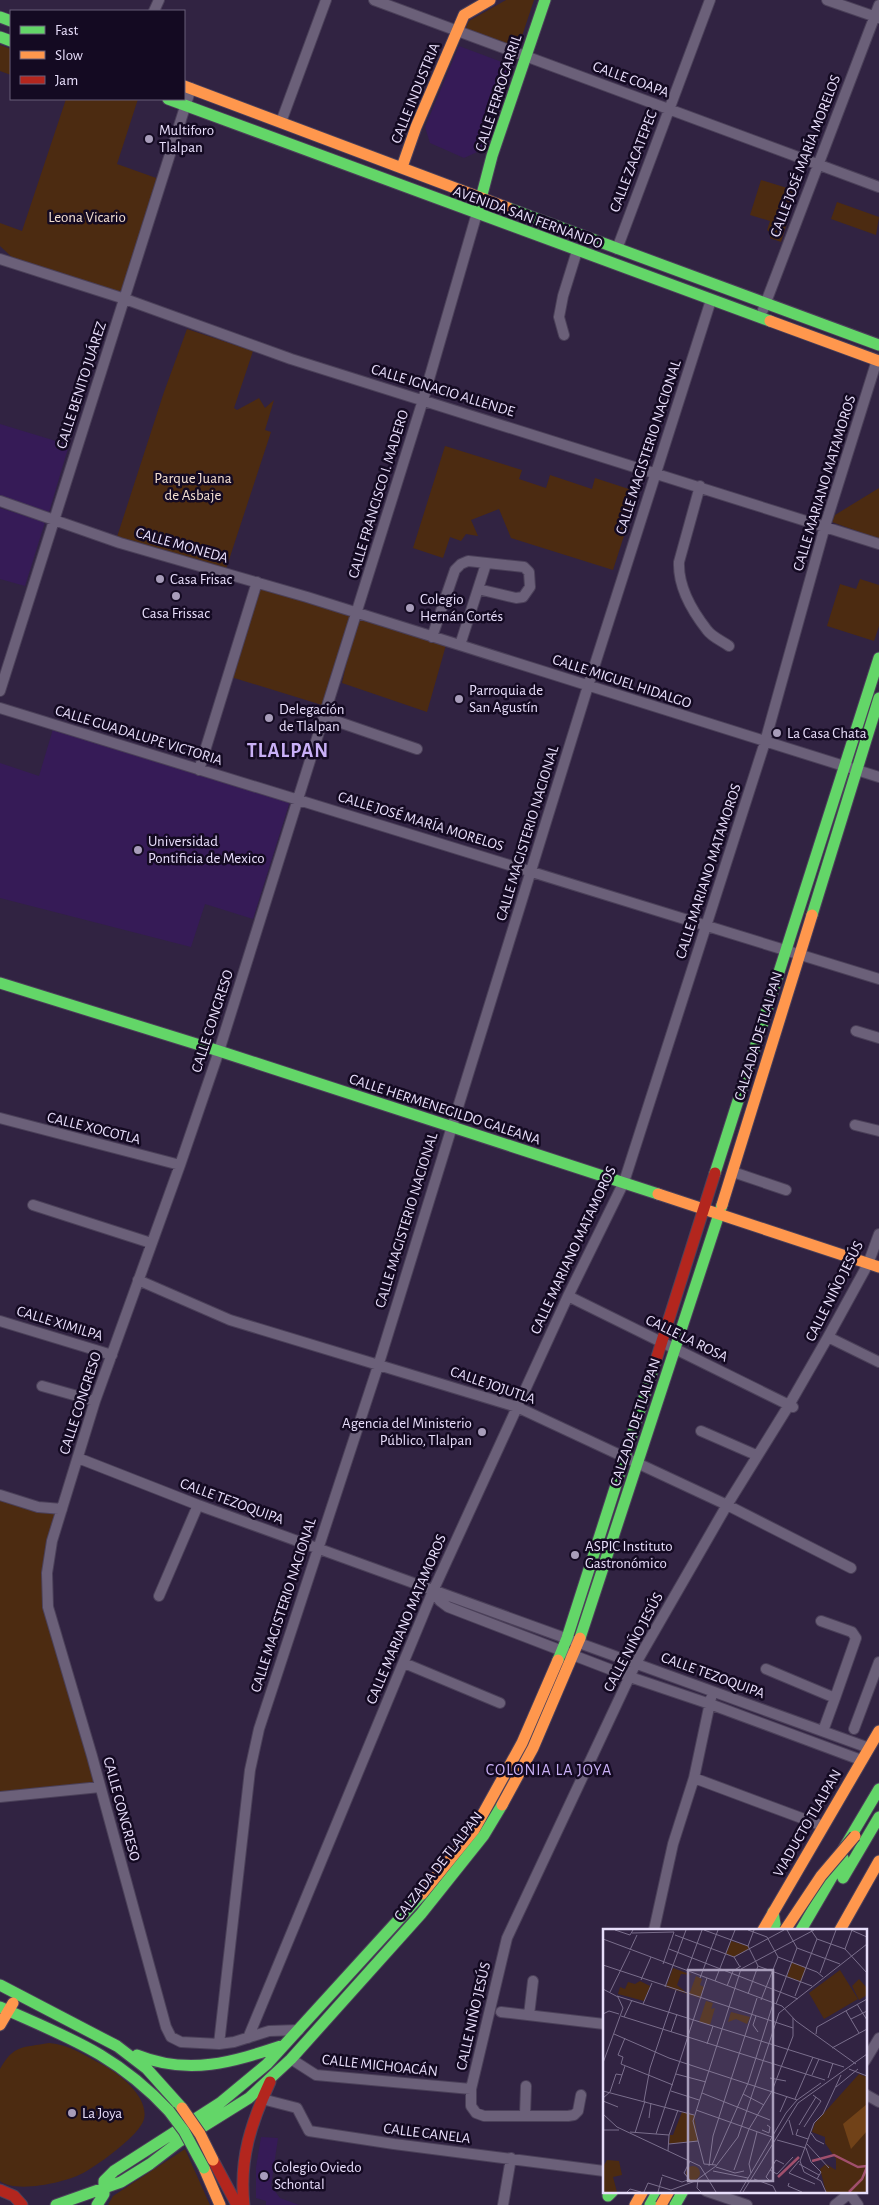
<svg xmlns="http://www.w3.org/2000/svg" width="879" height="2205" font-family="'Alegreya Sans',sans-serif">
	<rect width="100%" height="100%" fill="#312342"/>
	<!-- built -->
	<path fill="#361b57" d="M459 46 513 66 486 148 464 158 430 143 425 127Z
		M0 424 69 445 49 512 0 496Z
		M0 508 45 522 25 586 0 579Z
		M53 729 290 801 253 919 205 904 191 947 0 898V763L39 776Z
		M261 2137 278 2138 271 2186 280 2198 299 2205H266V2201L256 2198V2167Z"/>
	<!-- green -->
	<path fill="#4c2b11" d="M506 0H534L518 48 464 32 469 21Z
		M0 45 11 49V75L0 71Z
		M66 99H138L117 164 159 179 122 295 19 260 17 262 0 246V223L22 231Z
		M761 180 797 191 781 242 770 238 771 233 767 230 770 221 750 215Z
		M837 202 879 217 876 235 831 219Z
		M187 329 253 351 234 408 237 410 259 398 265 408 274 400 265 430 271 432 225 572 116 540 164 392Z
		M445 446 522 470 519 479 546 488 550 475 592 489 595 478 638 492 613 570 511 538 499 509 471 520 478 536 466 534 461 541 450 537 443 558 413 548Z
		M879 488V539L832 522 835 515Z
		M860 579 879 585V626L874 641 827 626 840 584 856 589Z
		M257 583 355 614 339 664 322 705 231 677Z
		M357 615 446 645 427 712 342 683Z
		M0 1496 61 1512 51 1543 47 1608 99 1785 0 1794Z
		M49 2043C69 2044 87 2057 105 2066 121 2075 149 2098 144 2119 140 2135 99 2164 85 2172 68 2182 16 2194 0 2181V2069C14 2044 23 2048 49 2043Z
		M185 2149 210 2205H108L113 2196Z"/>
	<g fill="none" stroke-linecap="round" stroke-linejoin="round">
		<defs>
			<path id="street" d="M374 0 879 187
				M827 0 879 18
				M154 11 159 0
				M281 122 326 0
				M617 249 710 0
				M0 259 125 299 291 359 879 544
				M763 310 879 5
				M564 335 559 317 563 296 577 251
				M700 486 679 562C678 586 692 611 707 630 712 637 722 641 729 646
				M0 501 120 543 307 597 879 777
				M432 637 455 570 461 564 468 561 524 567 529 572 530 587 523 597 516 598 478 589
				M460 645 486 564
				M0 691 191 88
				M0 708 879 979
				M324 717 417 749
				M199 770 257 582
				M856 1031 879 1038
				M0 1118 180 1165
				M855 1125 879 1131
				M733 1172 786 1190
				M33 1205 151 1243
				M138 1280 230 1320 517 1407 727 1505 851 1568
				M568 1296 793 1407
				M0 1321 112 1355
				M828 1337 879 1362
				M42 1386 95 1401
				M701 1431 756 1455
				M78 1458 198 1505 869 1748
				M0 1495 38 1507 62 1509
				M433 1591 440 1601 448 1607 630 1677 710 1704 861 1760
				M159 1596 198 1505
				M404 1663 500 1703
				M766 1669 835 1698 856 1638 852 1632 821 1621
				M854 1729 879 1662
				M823 1731 835 1698
				M694 1778 823 1826
				M0 1797 100 1787
				M654 1930 673 1844 694 1778 711 1698
				M501 2012 604 2024
				M529 2015 533 1981
				M299 2030 269 2031 234 2042 219 2044 181 2042 171 2037 166 2027 92 1756 48 1607 47 1573 52 1541 95 1401 180 1165 219 1051 423 400 477 213
				M248 2038 433 1591 568 1296 624 1182 765 742 825 526 877 360
				M219 2044 250 1770 259 1729 379 1363 588 686 711 300
				M291 2059 316 2075 471 2089
				M865 2061 879 2038
				M865 2094 879 2102
				M581 2095 578 2111 574 2115 568 2116H484L476 2113 471 2106V2089L507 1938 636 1663 727 1505 789 1405 828 1337 868 1264 879 1234
				M262 2099 297 2108 309 2131 394 2144 604 2171
				M525 2115 526 2086
				M706 2191 747 2205
				M848 2191 858 2205
				M503 2205 511 2158
				M835 2205 850 2193"/>
			<path id="fast" d="M0 17 11 21
				M0 37 11 41
				M168 99 770 321
				M479 206 492 156 545 0
				M508 208 879 345
				M812 915 879 698
				M0 983 219 1051 658 1194
				M715 1173 879 658
				M580 1638 722 1205
				M558 1660 567 1638 656 1360
				M844 1848 879 1789
				M843 1878 879 1817
				M773 1912 776 1930
				M801 1930 843 1858
				M0 1985 117 2046 147 2069 182 2108
				M0 2007C69 2038 116 2054 169 2111
				M137 2055C189 2076 233 2062 284 2045
				M608 2196 613 2191
				M56 2205 121 2182 150 2164 180 2141 249 2098 291 2059 421 1914 484 1835 502 1805
				M97 2205 104 2194V2181L114 2171 220 2103 267 2064 422 1894
				M650 2205 658 2191
				M675 2205 683 2191"/>
			<path id="slow" d="M184 86 508 208
				M402 167 416 127 464 15 490 0
				M770 321 879 361
				M658 1194 879 1267
				M722 1205 812 915
				M502 1805 533 1748 580 1638
				M422 1894 474 1830 522 1743 558 1660
				M763 1930 879 1731
				M840 1930 879 1861
				M0 2025 13 2003
				M204 2168 220 2205
				M635 2205 643 2191"/>
			<path id="jam" d="M656 1360 715 1173
				M213 2160 237 2205
				M0 2190 14 2196 22 2205
				M244 2205C239 2159 251 2123 270 2082"/>
		</defs>
		<!-- street casing -->
		<use href="#street" stroke="#4b4059" stroke-width="12"/>
		<!-- fast casing -->
		<use href="#fast" stroke="#4b4059" stroke-width="13"/>
		<!-- slow casing -->
		<use href="#slow" stroke="#4b4059" stroke-width="13"/>
		<!-- jam casing -->
		<use href="#jam" stroke="#4b4059" stroke-width="13"/>
		<!-- street -->
		<use href="#street" stroke="#6b6079" stroke-width="10"/>
		<!-- fast -->
		<use href="#fast" stroke="#63d668" stroke-width="11"/>
		<!-- slow -->
		<use href="#slow" stroke="#ff974d" stroke-width="11"/>
		<!-- jam -->
		<use href="#jam" stroke="#b3261e" stroke-width="11"/>
		<defs>
			<path id="fast-bridge" d="M169 2111 184 2131 204 2168"/>
			<path id="slow-bridge" d="M785 1930 821 1876 855 1836
				M182 2108 200 2134 213 2160
				M661 2205 669 2191"/>
		</defs>
		<!-- fast-bridge casing -->
		<use href="#fast-bridge" stroke="#4b4059" stroke-width="13" stroke-linecap="butt"/>
		<!-- slow-bridge casing -->
		<use href="#slow-bridge" stroke="#4b4059" stroke-width="13" stroke-linecap="butt"/>
		<!-- fast-bridge -->
		<use href="#fast-bridge" stroke="#63d668" stroke-width="11"/>
		<!-- slow-bridge -->
		<use href="#slow-bridge" stroke="#ff974d" stroke-width="11"/>
	</g>
	<!-- markers -->
	<g fill="#a89dba" stroke="#140a22" stroke-width="2">
		<circle cx="149" cy="139" r="5"/>
		<circle cx="160" cy="579" r="5"/>
		<circle cx="176" cy="596" r="5"/>
		<circle cx="410" cy="608" r="5"/>
		<circle cx="459" cy="699" r="5"/>
		<circle cx="269" cy="718" r="5"/>
		<circle cx="777" cy="733" r="5"/>
		<circle cx="138" cy="850" r="5"/>
		<circle cx="482" cy="1432" r="5"/>
		<circle cx="575" cy="1555" r="5"/>
		<circle cx="72" cy="2113" r="5"/>
		<circle cx="264" cy="2176" r="5"/>
	</g>
	<g text-anchor="middle" stroke-width="5" stroke-linejoin="round" paint-order="stroke">
		<!-- street labels -->
		<g font-size="15" fill="#e8defb" stroke="#140a22">
			<text transform="translate(631 79) rotate(20)" y="5">CALLE COAPA</text>
			<text transform="translate(415 93) rotate(-68)" y="5">CALLE INDUSTRIA</text>
			<text transform="translate(498 93) rotate(-72)" y="5">CALLE FERROCARRIL</text>
			<text transform="translate(805 156) rotate(-69)" y="5">CALLE JOSÉ MARÍA MORELOS</text>
			<text transform="translate(633 161) rotate(-69)" y="5">CALLE ZACATEPEC</text>
			<text transform="translate(528 217) rotate(20)" y="5">AVENIDA SAN FERNANDO</text>
			<text transform="translate(81 385) rotate(-72)" y="5">CALLE BENITO JUÁREZ</text>
			<text transform="translate(443 390) rotate(17)" y="5">CALLE IGNACIO ALLENDE</text>
			<text transform="translate(648 447) rotate(-72)" y="5">CALLE MAGISTERIO NACIONAL</text>
			<text transform="translate(824 483) rotate(-73)" y="5">CALLE MARIANO MATAMOROS</text>
			<text transform="translate(378 494) rotate(-73)" y="5">CALLE FRANCISCO I. MADERO</text>
			<text transform="translate(182 545) rotate(16)" y="5">CALLE MONEDA</text>
			<text transform="translate(622 681) rotate(18)" y="5">CALLE MIGUEL HIDALGO</text>
			<text transform="translate(139 735) rotate(17)" y="5">CALLE GUADALUPE VICTORIA</text>
			<text transform="translate(421 821) rotate(17)" y="5">CALLE JOSÉ MARÍA MORELOS</text>
			<text transform="translate(527 833) rotate(-73)" y="5">CALLE MAGISTERIO NACIONAL</text>
			<text transform="translate(708 871) rotate(-72)" y="5">CALLE MARIANO MATAMOROS</text>
			<text transform="translate(212 1021) rotate(-72)" y="5">CALLE CONGRESO</text>
			<text transform="translate(758 1036) rotate(-73)" y="5">CALZADA DE TLALPAN</text>
			<text transform="translate(445 1109) rotate(18)" y="5">CALLE HERMENEGILDO GALEANA</text>
			<text transform="translate(94 1128) rotate(14)" y="5">CALLE XOCOTLA</text>
			<text transform="translate(406 1220) rotate(-73)" y="5">CALLE MAGISTERIO NACIONAL</text>
			<text transform="translate(573 1250) rotate(-65)" y="5">CALLE MARIANO MATAMOROS</text>
			<text transform="translate(834 1291) rotate(-63)" y="5">CALLE NIÑO JESÚS</text>
			<text transform="translate(60 1323) rotate(17)" y="5">CALLE XIMILPA</text>
			<text transform="translate(687 1338) rotate(26)" y="5">CALLE LA ROSA</text>
			<text transform="translate(493 1385) rotate(19)" y="5">CALLE JOJUTLA</text>
			<text transform="translate(80 1403) rotate(-72)" y="5">CALLE CONGRESO</text>
			<text transform="translate(635 1422) rotate(-72)" y="5">CALZADA DE TLALPAN</text>
			<text transform="translate(232 1501) rotate(20)" y="5">CALLE TEZOQUIPA</text>
			<text transform="translate(283 1605) rotate(-72)" y="5">CALLE MAGISTERIO NACIONAL</text>
			<text transform="translate(406 1619) rotate(-67)" y="5">CALLE MARIANO MATAMOROS</text>
			<text transform="translate(633 1642) rotate(-62)" y="5">CALLE NIÑO JESÚS</text>
			<text transform="translate(713 1675) rotate(20)" y="5">CALLE TEZOQUIPA</text>
			<text transform="translate(122 1809) rotate(75)" y="5">CALLE CONGRESO</text>
			<text transform="translate(807 1823) rotate(-60)" y="5">VIADUCTO TLALPAN</text>
			<text transform="translate(438 1866) rotate(-52)" y="5">CALZADA DE TLALPAN</text>
			<text transform="translate(473 2016) rotate(-77)" y="5">CALLE NIÑO JESÚS</text>
			<text transform="translate(380 2065) rotate(6)" y="5">CALLE MICHOACÁN</text>
			<text transform="translate(427 2133) rotate(7)" y="5">CALLE CANELA</text>
		</g>
		<!-- poi labels -->
		<g font-size="15" fill="#e8defb" stroke="#140a22" text-anchor="start">
			<text x="159" y="135">Multiforo<tspan x="159" dy="17">Tlalpan</tspan></text>
			<text x="170" y="584">Casa Frisac</text>
			<text x="420" y="604">Colegio<tspan x="420" dy="17">Hernán Cortés</tspan></text>
			<text x="176" y="618" text-anchor="middle">Casa Frissac</text>
			<text x="469" y="695">Parroquia de<tspan x="469" dy="17">San Agustín</tspan></text>
			<text x="279" y="714">Delegación<tspan x="279" dy="17">de Tlalpan</tspan></text>
			<text x="787" y="738">La Casa Chata</text>
			<text x="148" y="846">Universidad<tspan x="148" dy="17">Pontificia de Mexico</tspan></text>
			<text x="472" y="1428" text-anchor="end">Agencia del Ministerio<tspan x="472" dy="17">Público, Tlalpan</tspan></text>
			<text x="585" y="1551">ASPIC Instituto<tspan x="585" dy="17">Gastronómico</tspan></text>
			<text x="82" y="2118">La Joya</text>
			<text x="274" y="2172">Colegio Oviedo<tspan x="274" dy="17">Schontal</tspan></text>
		</g>
		<!-- park labels -->
		<g font-size="15" fill="#f4e0d1" stroke="#140a22">
			<text x="87" y="222">Leona Vicario</text>
			<text x="193" y="483">Parque Juana<tspan x="193" dy="17">de Asbaje</tspan></text>
		</g>
		<!-- neighbourhood labels -->
		<g font-size="16" letter-spacing="1" fill="#c9b0f6" stroke="#140a22">
			<text x="549" y="1775">COLONIA LA JOYA</text>
		</g>
		<!-- district labels -->
		<g font-size="20" font-weight="bold" letter-spacing="1" fill="#c9b0f6" stroke="#140a22">
			<text x="288" y="757">TLALPAN</text>
		</g>
	</g>
	<!-- overview -->
	<g transform="translate(603 1929)">
		<rect width="264" height="264" fill="#312342"/>
		<path d="M128 12 145 17 146 20 131 28 123 25ZM189 33 203 39 198 53 184 48ZM70 39 89 46 78 45 74 56 84 64 87 63 93 47 99 50 97 56 101 58 97 69 63 58ZM237 41 255 70 221 90 206 64ZM256 50 264 59V66L256 71 249 57ZM37 52 47 57 41 72 15 65 17 58 22 60 25 53 32 55ZM103 72 110 74 108 80 112 79 107 96 96 93ZM128 83 147 88 144 95 133 90 125 93ZM256 145 264 148V263H223L217 240 223 235 233 241V230L222 214V208L209 203 212 194ZM79 183 91 186 95 212 66 215 67 206H70ZM4 231 16 232 19 246 10 248 14 263H0V238ZM83 244a7 7 0 1 1 14 0a7 7 0 1 1-14 0Z" fill="#4c2b11"/>
		<path d="M264 175V202L248 220 240 195Z" fill="#714218"/>
		<path fill="none" stroke="#a04f6c" stroke-width="2.5" d="M209 232 231 226 255 238 264 237M175 248 196 228M246 263 259 250 264 238"/>
		<path fill="none" stroke="#7a6e8c" stroke-width="1" d="M12 1 27 6 30 1M101 1 145 17M145 1 164 8 175 28 214 43 220 48M184 1 194 19 237 35M208 1 214 10 242 20 264 44M248 1 264 8M29 4 71 3 60 35M72 6 131 28 137 38M0 10 179 77 193 92 253 135M145 17 155 37 209 57M145 17 151 1M66 20 195 70M242 20 249 1M27 21 34 6M131 28 181 1M0 36 190 99M84 42 99 1M217 44 233 1M97 49 115 1M38 51 48 28M112 52 132 1M124 57 130 42 138 37M62 58 83 1M0 60 15 68 20 79 0 134M7 63 27 22M145 65 155 37M14 67 241 138M192 67 214 10M158 71 175 28M40 75 49 54M173 75 194 19M254 75 264 91M243 82 256 104M0 85 6 82 16 85M18 87 222 151M153 87 150 96 155 103M21 88 29 71M248 90 264 82M68 103 74 85M11 105 66 129 194 171M213 105 214 98 264 70M22 109 15 126 20 128 18 135 70 156M104 115 110 97M229 119 264 100M246 140 264 147M73 145 103 153M209 146 216 130M167 149 183 152M225 149 230 134M16 155 22 137M233 158 255 140M0 162 91 186M68 162 96 171M99 164 167 191M140 165 161 176M0 169 7 163 13 145 19 146M192 170 210 128M0 172 15 178M41 172 47 139 73 61M93 181 169 208M177 183 184 167M0 185 14 198 97 237 113 263M46 189 48 174M186 191 190 206M196 196 213 168M201 198 218 172 210 166M195 200 193 206 205 210M0 201H16M159 201 166 204 167 198 164 196M27 203 66 206M32 204 42 172M208 204 213 211 221 215M53 205 104 49M174 211 203 219 208 233 218 243 214 250M66 215 95 212M204 215 226 239M65 222 66 206 75 181M196 232 186 244 212 255M196 235 216 246M109 236 145 154 170 75M113 236 101 235 90 192 138 40 211 1M106 237 110 207 154 69M113 238 132 244 141 242M131 241 146 200 169 162 190 107V89M167 241 174 245 190 228M110 242 145 249M148 244 146 235 154 203M59 246 79 253 85 251M151 250 170 257 173 263M87 251 81 244 87 232M168 253 163 248 173 231 181 235M186 254 185 257 199 263M24 263 27 260 38 263M41 263 45 254 68 261 95 251M55 263 59 248M98 263 94 259 95 250 113 237 135 208 176 84 264 15M137 263 183 184 194 171 218 154M140 263 195 174 264 125M223 263 218 252 201 243 197 232 211 194 220 185 238 146"/>
		<path fill="#a89dba" fill-opacity="0.15" stroke="#a89dba" stroke-width="2.5" d="M85 41H170V252H85Z"/>
		<rect width="264" height="264" fill="none" stroke="#e8defb" stroke-width="2.5"/>
	</g>
	<!-- legend -->
	<rect x="10" y="10" width="175" height="90" fill="#140a22" stroke="#695f79"/>
	<rect x="20" y="26" width="25" height="8" fill="#63d668" stroke="#695f79"/>
	<text x="55" y="35" font-size="15" fill="#e8defb">Fast</text>
	<rect x="20" y="51" width="25" height="8" fill="#ff974d" stroke="#695f79"/>
	<text x="55" y="60" font-size="15" fill="#e8defb">Slow</text>
	<rect x="20" y="76" width="25" height="8" fill="#b3261e" stroke="#695f79"/>
	<text x="55" y="85" font-size="15" fill="#e8defb">Jam</text>
</svg>
